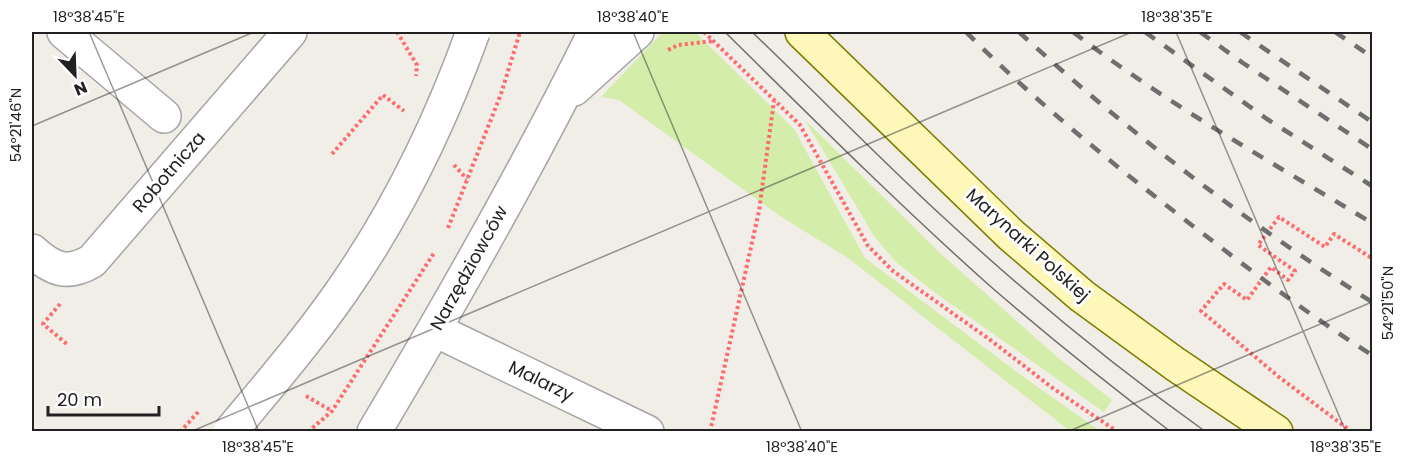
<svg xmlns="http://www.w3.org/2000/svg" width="1404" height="463" font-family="Poppins,sans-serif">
	<rect width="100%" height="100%" fill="#f1ede7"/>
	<!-- grass -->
	<path fill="#d4edab" d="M663 32H695L794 129 865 258 1025 378 1100 431H1070L848 258 780 216 619 100 601 97Z
		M805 120 940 253 1056 356 1112 400 1104 412 934 292 896 262 874 236Z"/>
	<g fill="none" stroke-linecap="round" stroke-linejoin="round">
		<defs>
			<path id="minor" d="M64 32 164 116
				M574 89 637 32
				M32 251C52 269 67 276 92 261L290 32
				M435 330 647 432
				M374 432C452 301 528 168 595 32"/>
			<path id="secondary" d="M802 32 1011 235 1082 296 1175 364 1276 432"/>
		</defs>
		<!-- minor casing -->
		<use href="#minor" stroke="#a5a5a5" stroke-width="36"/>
		<!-- secondary casing -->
		<use href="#secondary" stroke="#7f7d00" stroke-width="36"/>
		<!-- path -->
		<path stroke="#ff6a6d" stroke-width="4" stroke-dasharray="3 3" stroke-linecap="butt" d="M397 32 417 65 416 76
			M704 32 800 125 868 246 893 271 989 339 1054 389 1118 432
			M668 50 678 45 713 41
			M332 154 383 95 404 111
			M454 165 467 179
			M448 228 501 94 520 32
			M60 304 43 324 68 345
			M306 396 332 411
			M180 432 200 410
			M308 432 332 411 434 253
			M710 432 759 211 774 101
			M1352 432 1279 377 1201 311 1224 284 1247 300 1271 267 1288 280 1295 271 1258 245 1279 217 1325 247 1334 234 1370 257 1372 253"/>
		<!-- minor -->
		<use href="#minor" stroke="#fff" stroke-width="33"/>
		<!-- secondary -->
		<use href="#secondary" stroke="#fdf8ba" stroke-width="33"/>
		<!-- tram -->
		<path stroke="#6f6f6f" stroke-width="1.5" d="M725 32C812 118 899 205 990 286 1049 337 1109 385 1171 432
			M752 32C816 93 877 156 942 216 1025 293 1113 366 1206 432"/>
		<!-- rail -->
		<path stroke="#6f6f6f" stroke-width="4.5" stroke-dasharray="12 12" stroke-linecap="butt" d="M966 32C1039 105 1120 170 1202 233 1257 275 1313 318 1372 355
			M1019 32C1128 132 1247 223 1372 302
			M1073 32C1167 104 1271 162 1372 223
			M1145 32 1267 119 1372 186
			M1200 32 1243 63 1372 149
			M1240 32 1372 122
			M1335 32 1372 57"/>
		<defs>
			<path id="tertiary-bridge" d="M230 432C269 385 309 339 344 288 398 210 441 121 473 32"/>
		</defs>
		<!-- tertiary-bridge casing -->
		<use href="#tertiary-bridge" stroke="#a5a5a5" stroke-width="36" stroke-linecap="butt"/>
		<!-- tertiary-bridge -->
		<use href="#tertiary-bridge" stroke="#fff" stroke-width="33"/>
	</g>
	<!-- ticks -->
	<path fill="none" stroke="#212121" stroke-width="1.5" stroke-opacity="0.45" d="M89 32 259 432M633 32 802 432M1176 32 1346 432M32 126 254 32M190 432 1132 32M1067 432 1372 302"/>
	<g text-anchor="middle" stroke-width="6" stroke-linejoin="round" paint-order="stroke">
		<!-- street labels -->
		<g font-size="18" fill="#212121" stroke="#fff">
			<text transform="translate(169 172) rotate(-49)" y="6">Robotnicza</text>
			<text transform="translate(1028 245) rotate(42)" y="6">Marynarki Polskiej</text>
			<text transform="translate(469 268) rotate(-61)" y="6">Narzędziowców</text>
			<text transform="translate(541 381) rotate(26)" y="6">Malarzy</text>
		</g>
	</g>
	<!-- border -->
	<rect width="1404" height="463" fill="none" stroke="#ffffff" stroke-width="66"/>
	<!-- north arrow -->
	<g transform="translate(75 75) rotate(157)" stroke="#ffffff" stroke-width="4.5" paint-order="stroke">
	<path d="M0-4.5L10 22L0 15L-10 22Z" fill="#212121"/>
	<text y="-9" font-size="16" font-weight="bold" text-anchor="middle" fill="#212121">N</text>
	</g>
	<!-- scale -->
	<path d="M48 406v9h111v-9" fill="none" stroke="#212121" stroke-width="3"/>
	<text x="57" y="406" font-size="18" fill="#212121" stroke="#ffffff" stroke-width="4.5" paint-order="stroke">20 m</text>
	<rect x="33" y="33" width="1338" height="397" fill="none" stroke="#212121" stroke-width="2"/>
	<g font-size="15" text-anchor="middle" fill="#212121">
		<text x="89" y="22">18°38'45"E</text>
		<text x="633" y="22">18°38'40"E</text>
		<text x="1177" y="22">18°38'35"E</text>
		<text transform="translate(16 125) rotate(-90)" y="5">54°21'46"N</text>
		<text transform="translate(1388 303) rotate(-90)" y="5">54°21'50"N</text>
		<text x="258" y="452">18°38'45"E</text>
		<text x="802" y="452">18°38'40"E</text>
		<text x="1346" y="452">18°38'35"E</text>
	</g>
</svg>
